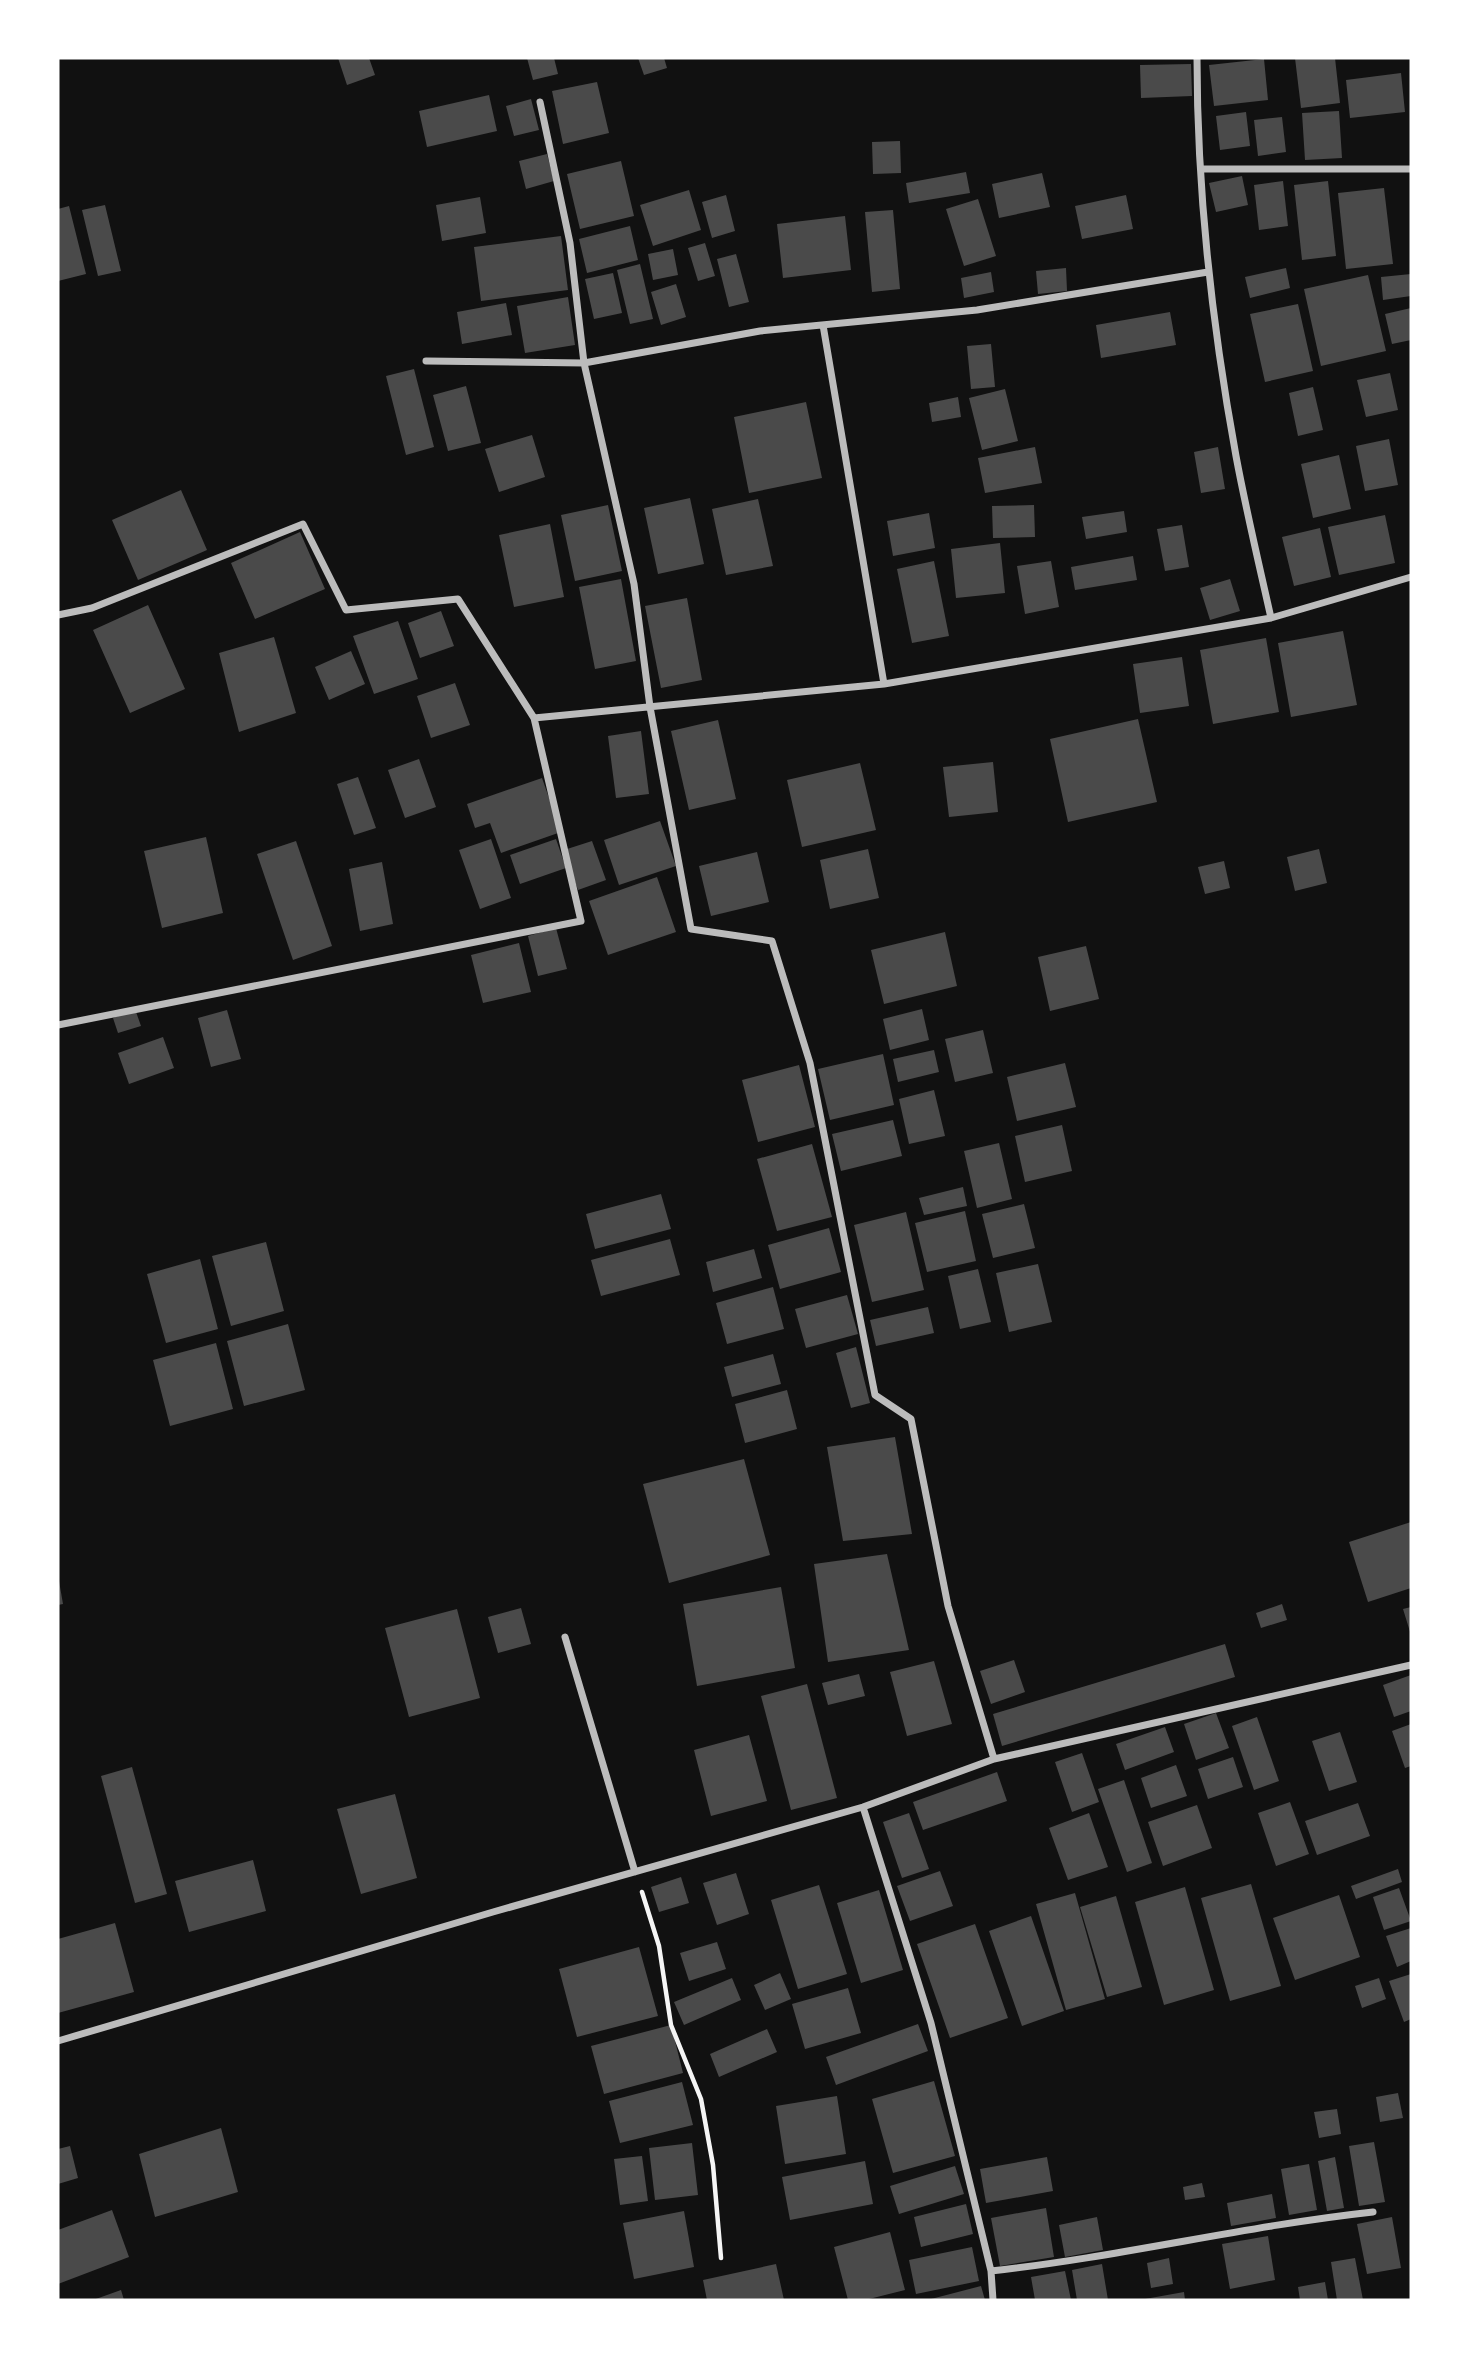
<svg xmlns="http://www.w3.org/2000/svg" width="1469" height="2358" font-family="'Nunito Sans',sans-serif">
	<rect width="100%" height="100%" fill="#111"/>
	<!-- building -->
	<path fill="#4a4a4a" d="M338 58H369L375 75 347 85Z
		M527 58H554L558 74 533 80Z
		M638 58H664L667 68 644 75Z
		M1295 58H1335L1340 103 1301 108Z
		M1264 59 1268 100 1214 106 1209 65Z
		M1191 64 1192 96 1141 98 1140 65Z
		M1401 73 1405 112 1350 118 1346 80Z
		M597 82 609 133 563 144 552 91Z
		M489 95 497 131 427 147 419 111Z
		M531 99 539 130 514 136 506 106Z
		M1339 111 1342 158 1305 160 1302 113Z
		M1246 112 1250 146 1220 150 1216 116Z
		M1282 117 1286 152 1258 156 1254 120Z
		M900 141 901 173 873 174 872 142Z
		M547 154 554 181 526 189 519 161Z
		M621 161 634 216 580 229 567 174Z
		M966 172 970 193 909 203 906 183Z
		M1042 173 1050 207 999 218 992 184Z
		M1242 176 1248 205 1216 212 1209 183Z
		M1283 181 1288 226 1259 230 1254 185Z
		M1328 181 1336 256 1302 260 1294 185Z
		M1384 188 1393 264 1346 269 1338 193Z
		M689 190 701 230 653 246 640 205Z
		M726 195 735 231 712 238 702 202Z
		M1126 195 1133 229 1082 239 1075 206Z
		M480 197 486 233 442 241 436 205Z
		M978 199 996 256 964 266 946 209Z
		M105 205 121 271 98 276 82 210Z
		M69 206 86 274 58 281V209Z
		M893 210 900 289 872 292 865 212Z
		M845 216 851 270 783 278 777 224Z
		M630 226 638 260 587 273 579 239Z
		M561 236 568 290 481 301 474 247Z
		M705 243 715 276 698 281 688 248Z
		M673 249 678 275 653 280 648 254Z
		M736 254 749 302 729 307 717 259Z
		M640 264 653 319 630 324 617 270Z
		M1066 268 1067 291 1038 294 1036 271Z
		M1286 268 1290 288 1250 298 1245 277Z
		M991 272 994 292 964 298 961 278Z
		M613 273 622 313 594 319 585 279Z
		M1411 274V296L1383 300 1381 277Z
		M1368 275 1386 351 1321 366 1304 289Z
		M676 284 686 317 661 325 651 292Z
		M568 297 575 345 525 353 517 306Z
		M506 303 512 335 462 344 457 312Z
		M1298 304 1313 371 1265 382 1250 314Z
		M1411 308V340L1392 344 1385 314Z
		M1170 312 1176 345 1101 358 1096 325Z
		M991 344 995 387 971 389 967 346Z
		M414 369 434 447 406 455 386 376Z
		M1390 373 1398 410 1366 417 1357 380Z
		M466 386 481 443 448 451 433 395Z
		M1313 387 1323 430 1298 436 1289 393Z
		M1005 389 1018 441 982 450 969 398Z
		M958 397 961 417 932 422 929 403Z
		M806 402 822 478 749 493 734 417Z
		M532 435 545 477 499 492 485 449Z
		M1389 439 1398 485 1365 491 1356 446Z
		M1035 447 1042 483 985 493 978 458Z
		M1218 447 1225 489 1201 493 1194 452Z
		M1339 455 1351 509 1313 518 1301 464Z
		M181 490 207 550 138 580 112 520Z
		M690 498 704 564 658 574 644 508Z
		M758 499 773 566 726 575 712 509Z
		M608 505 622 571 575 581 561 515Z
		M1034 505 1035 537 993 538 992 506Z
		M1124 511 1127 532 1086 539 1082 517Z
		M929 513 935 548 893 556 887 521Z
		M1385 515 1395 563 1339 575 1328 527Z
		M550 524 564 597 514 607 499 535Z
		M1182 525 1189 567 1165 571 1157 529Z
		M1320 528 1331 577 1294 586 1282 537Z
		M300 532 325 589 255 619 231 563Z
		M1000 543 1005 593 956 598 951 549Z
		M1133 556 1137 580 1075 590 1071 567Z
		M934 561 949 636 912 643 897 569Z
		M1051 561 1059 607 1025 614 1017 566Z
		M621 579 636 661 595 669 579 587Z
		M1230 579 1240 611 1210 620 1200 588Z
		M687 598 702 680 661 688 645 606Z
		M148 605 185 689 130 713 93 630Z
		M441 611 454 646 420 658 408 623Z
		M398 621 418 679 374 694 353 636Z
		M1343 631 1357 705 1291 717 1278 643Z
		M274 637 296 713 239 732 219 653Z
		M1266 638 1279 712 1213 724 1200 650Z
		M351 651 365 684 329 700 315 667Z
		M1182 657 1189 706 1140 713 1133 664Z
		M455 683 470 725 431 738 417 696Z
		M1138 719 1157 802 1068 822 1050 739Z
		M718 720 736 799 689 810 671 731Z
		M641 731 649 794 616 798 608 736Z
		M419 759 436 807 405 818 388 770Z
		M993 762 998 812 949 817 943 767Z
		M860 763 876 830 802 847 787 780Z
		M358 777 376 828 354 835 337 784Z
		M542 778 561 832 501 853 490 823 475 828 467 804Z
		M660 821 676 866 619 885 604 840Z
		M206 837 223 913 162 928 144 851Z
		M491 839 511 898 480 909 459 850Z
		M556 839 566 868 520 884 510 855Z
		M296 841 332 946 293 960 257 854Z
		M592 841 606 880 578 890 564 850Z
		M868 849 879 898 830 909 820 860Z
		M1319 849 1327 883 1295 891 1287 857Z
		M757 852 769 902 711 916 699 866Z
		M1224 861 1230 888 1205 894 1198 867Z
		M382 862 393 924 360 931 349 869Z
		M657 877 676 932 608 955 589 901Z
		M556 928 567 969 538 976 528 936Z
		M945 932 957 986 884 1004 871 950Z
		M519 943 531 992 483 1003 471 955Z
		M1086 946 1099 999 1050 1011 1038 957Z
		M135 1009 141 1026 118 1033 113 1018Z
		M922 1009 929 1040 890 1050 883 1019Z
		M227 1010 241 1059 211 1067 198 1018Z
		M983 1030 993 1073 955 1082 945 1039Z
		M163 1037 174 1068 129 1084 118 1053Z
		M934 1050 939 1072 898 1082 893 1059Z
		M883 1054 894 1105 830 1120 818 1069Z
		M1065 1063 1076 1107 1017 1121 1007 1077Z
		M799 1065 815 1127 758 1142 742 1080Z
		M934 1090 945 1136 909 1144 899 1099Z
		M893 1120 902 1156 841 1171 832 1134Z
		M1062 1125 1072 1171 1025 1182 1015 1136Z
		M999 1143 1012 1199 977 1208 964 1151Z
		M812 1144 832 1217 777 1231 757 1159Z
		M963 1187 967 1206 924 1215 919 1198Z
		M661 1194 671 1229 595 1249 586 1214Z
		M1024 1204 1035 1248 993 1258 982 1214Z
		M965 1211 976 1261 927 1272 915 1223Z
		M906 1212 924 1290 872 1302 854 1225Z
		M829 1228 841 1272 780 1289 768 1245Z
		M670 1239 680 1275 601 1296 591 1260Z
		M266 1242 284 1311 231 1326 212 1256Z
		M754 1249 762 1278 713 1292 706 1262Z
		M200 1259 218 1329 166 1343 147 1274Z
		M1038 1264 1052 1322 1009 1332 996 1273Z
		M978 1269 991 1322 960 1329 948 1276Z
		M773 1287 784 1329 727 1344 716 1303Z
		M847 1295 858 1334 806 1348 795 1309Z
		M928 1307 934 1333 876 1346 870 1320Z
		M288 1324 305 1390 244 1406 227 1341Z
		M216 1343 233 1409 170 1426 153 1360Z
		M856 1347 870 1403 851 1408 836 1353Z
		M773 1354 781 1384 732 1397 724 1367Z
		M787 1390 797 1429 745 1443 735 1404Z
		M895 1437 912 1534 843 1541 827 1447Z
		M744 1459 770 1555 669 1583 643 1484Z
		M1411 1522V1588L1368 1602 1349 1542Z
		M887 1554 909 1650 828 1662 814 1564Z
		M59 1581 63 1604 58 1605V1582Z
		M781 1587 795 1668 697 1686 683 1604Z
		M1282 1604 1287 1620 1261 1628 1256 1613Z
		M1411 1607V1635L1403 1609Z
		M521 1608 531 1644 498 1653 488 1617Z
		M457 1609 480 1698 409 1717 385 1628Z
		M1225 1644 1235 1677 1002 1746 993 1714Z
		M1014 1660 1025 1692 991 1704 980 1671Z
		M934 1661 952 1724 907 1736 890 1672Z
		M859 1674 865 1696 828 1705 822 1683Z
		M1411 1675V1711L1394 1717 1383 1685Z
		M807 1684 837 1798 791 1810 761 1696Z
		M1216 1713 1229 1748 1196 1760 1184 1724Z
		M1257 1717 1279 1781 1254 1790 1232 1726Z
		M1411 1724V1766L1405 1768 1392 1731Z
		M1165 1727 1174 1752 1125 1770 1116 1744Z
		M1340 1732 1357 1782 1329 1791 1312 1741Z
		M749 1735 767 1801 711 1816 694 1750Z
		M1082 1753 1099 1802 1072 1812 1055 1762Z
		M1233 1757 1243 1787 1208 1799 1198 1769Z
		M1176 1765 1187 1796 1151 1808 1141 1778Z
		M132 1767 167 1894 135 1903 101 1776Z
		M997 1772 1007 1801 923 1830 913 1802Z
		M1124 1780 1152 1863 1127 1872 1098 1789Z
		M395 1794 417 1878 361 1894 337 1809Z
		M1290 1802 1309 1854 1276 1866 1258 1813Z
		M1358 1803 1370 1836 1317 1855 1305 1821Z
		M1197 1805 1212 1848 1163 1866 1148 1822Z
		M909 1813 929 1869 902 1878 883 1822Z
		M1089 1813 1108 1867 1068 1880 1049 1828Z
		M253 1860 266 1911 189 1932 175 1881Z
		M1398 1869 1402 1882 1356 1899 1351 1886Z
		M940 1871 953 1906 910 1921 897 1886Z
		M736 1873 749 1914 717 1925 703 1883Z
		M681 1877 689 1903 659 1912 651 1887Z
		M1251 1884 1281 1986 1230 2001 1201 1898Z
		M819 1885 847 1974 798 1989 771 1900Z
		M1185 1887 1214 1990 1164 2005 1135 1902Z
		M1399 1888 1411 1921 1384 1930 1373 1897Z
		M879 1890 903 1970 861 1983 837 1903Z
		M1075 1893 1105 1999 1066 2010 1036 1904Z
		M1339 1895 1360 1957 1295 1980 1273 1918Z
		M1116 1896 1142 1987 1107 1997 1080 1907Z
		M1031 1916 1064 2011 1022 2026 989 1931Z
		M115 1923 134 1992 58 2013V1939Z
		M975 1924 1008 2018 950 2038 917 1944Z
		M1411 1928V1961L1397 1967 1386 1936Z
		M717 1942 726 1969 689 1981 680 1953Z
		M639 1947 658 2016 577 2037 559 1969Z
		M780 1973 791 1999 765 2010 754 1985Z
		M1411 1974V2019L1404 2022 1389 1981Z
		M732 1978 741 2000 684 2025 674 2002Z
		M1379 1978 1386 1999 1362 2008 1355 1986Z
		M848 1988 861 2033 805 2049 792 2004Z
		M918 2024 928 2051 836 2085 826 2057Z
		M671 2025 683 2073 604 2094 591 2046Z
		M767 2029 777 2052 719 2077 710 2054Z
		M934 2081 955 2156 893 2173 872 2099Z
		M682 2082 693 2125 620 2143 609 2101Z
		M1398 2093 1403 2118 1380 2122 1376 2097Z
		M837 2096 846 2154 785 2164 776 2106Z
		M1337 2109 1341 2134 1319 2138 1314 2112Z
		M221 2128 238 2192 155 2217 139 2154Z
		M1374 2142 1385 2202 1359 2206 1349 2146Z
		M692 2143 698 2195 655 2200 649 2148Z
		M70 2146 78 2178 58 2184V2149Z
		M642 2156 648 2201 620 2205 614 2159Z
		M1047 2157 1053 2191 986 2203 980 2169Z
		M1335 2157 1344 2208 1327 2211 1318 2161Z
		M865 2161 873 2204 790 2220 782 2177Z
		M1309 2164 1317 2210 1289 2215 1281 2169Z
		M955 2166 964 2194 899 2214 890 2186Z
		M1202 2183 1205 2197 1185 2200 1183 2187Z
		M1272 2194 1276 2218 1231 2226 1227 2203Z
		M966 2204 973 2234 921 2247 914 2217Z
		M1046 2208 1054 2257 1000 2266 991 2218Z
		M112 2210 129 2257 58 2284V2230Z
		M684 2211 694 2267 634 2279 623 2223Z
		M1097 2217 1103 2250 1065 2257 1059 2225Z
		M1392 2217 1401 2268 1367 2274 1357 2224Z
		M890 2232 905 2290 865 2300H848L834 2247Z
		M1268 2236 1275 2280 1230 2289 1222 2244Z
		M972 2247 979 2281 916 2294 909 2260Z
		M1169 2258 1173 2284 1151 2288 1147 2263Z
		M1355 2258 1363 2300H1337L1331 2262Z
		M776 2264 784 2300H707L703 2280Z
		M1102 2264 1108 2300H1077L1072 2270Z
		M1065 2271 1071 2300H1035L1031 2277Z
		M1325 2282 1328 2300H1300L1298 2287Z
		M981 2286 985 2300H931V2299Z
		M121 2290 124 2300H93Z
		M1184 2292 1185 2300H1145V2299Z"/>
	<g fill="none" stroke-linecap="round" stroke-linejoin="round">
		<!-- path -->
		<path stroke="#f5f5f5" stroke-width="4.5" d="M642 1892 659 1946 671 2025 701 2099 713 2165 721 2258"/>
		<!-- minor -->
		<path stroke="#bcbcbc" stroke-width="7" d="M1197 58C1197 191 1212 325 1236 456 1246 510 1259 564 1271 618
			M540 102 570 243 584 363 634 584 650 707 691 929 772 941 810 1063 875 1395 911 1419 948 1606 994 1759
			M1201 169H1411
			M823 325 884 684
			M426 361 584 363 760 331 977 310 1208 272
			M58 615 92 608 303 524 346 610 458 599 534 718 884 684 1271 618 1411 577
			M58 1025 581 921 534 718
			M565 1637 635 1872
			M863 1807 931 2023 991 2271 993 2300
			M58 2041 493 1912 863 1807 994 1759 1411 1665
			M991 2271C1119 2257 1245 2226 1373 2212"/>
	</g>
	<!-- border -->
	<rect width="1469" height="2358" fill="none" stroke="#ffffff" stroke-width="119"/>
</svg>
